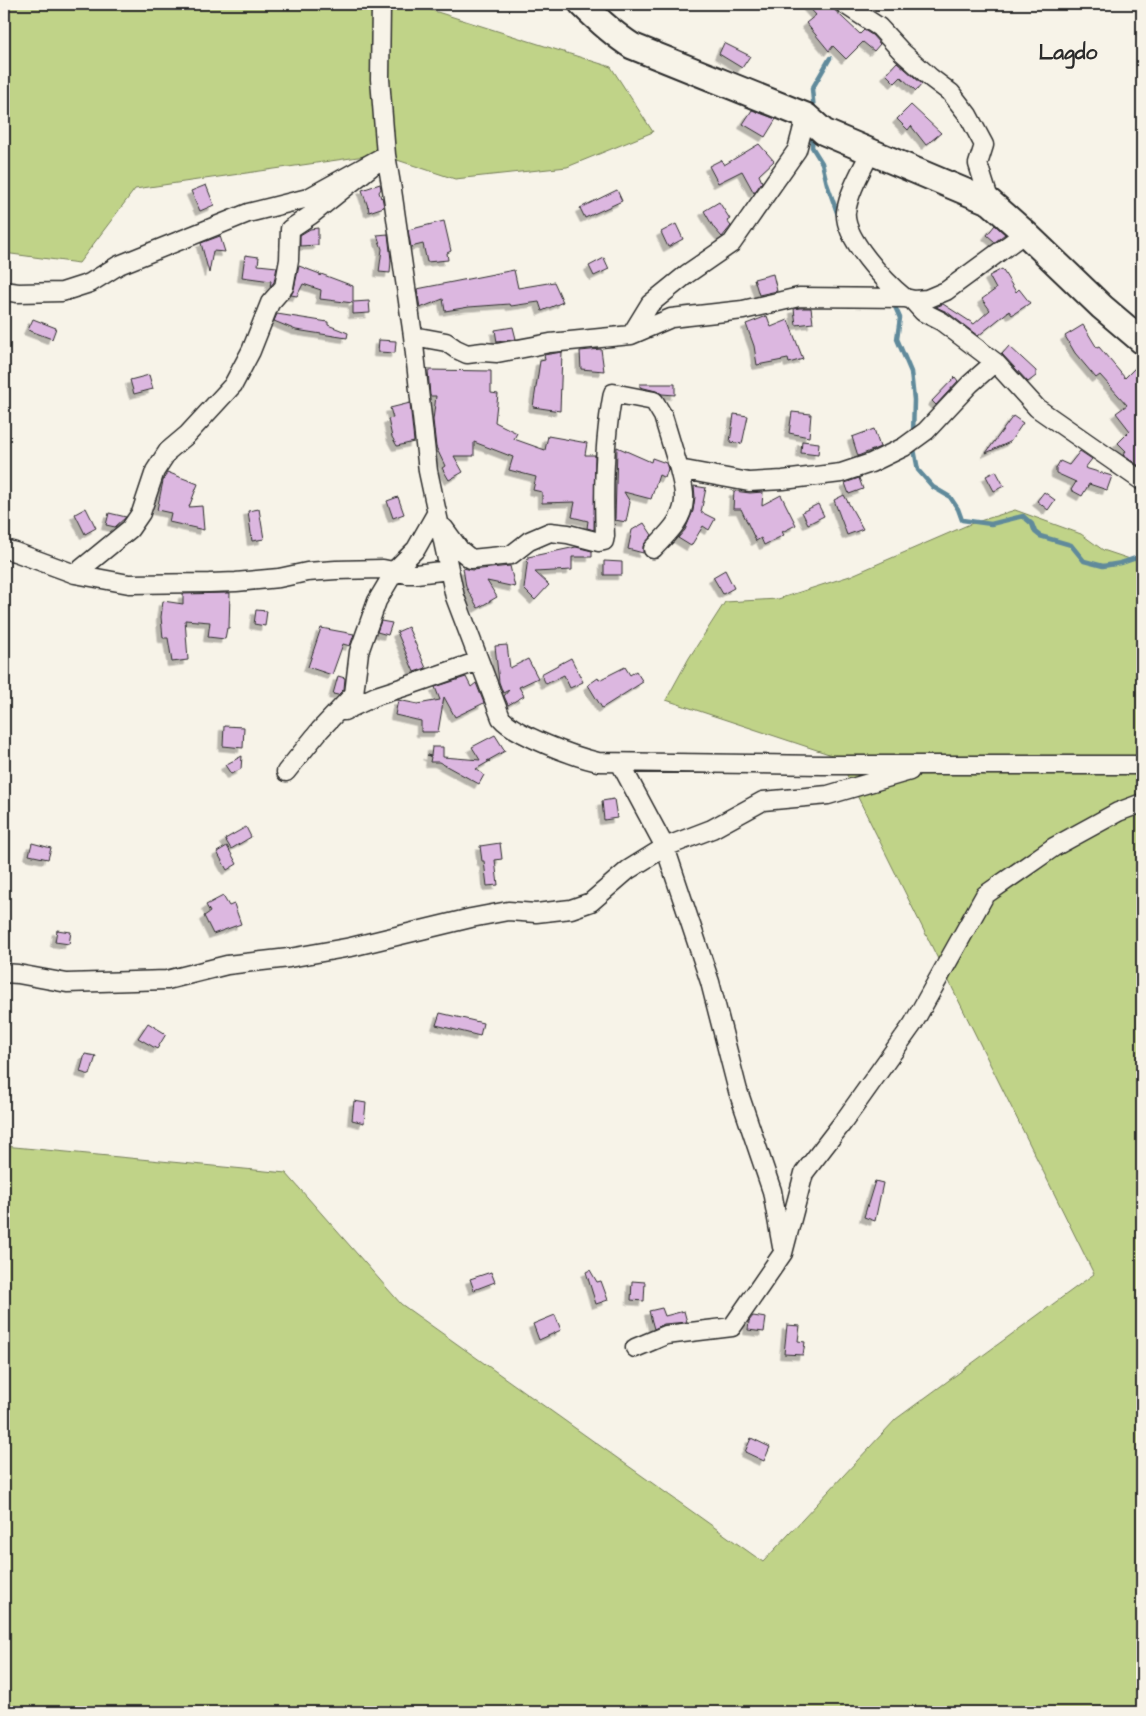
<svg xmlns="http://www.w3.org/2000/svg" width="1146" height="1716" font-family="'Architects Daughter',sans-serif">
	<defs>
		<filter id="shadow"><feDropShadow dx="-4.5" dy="4.5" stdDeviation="0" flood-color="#0004"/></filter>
	</defs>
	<rect width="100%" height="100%" fill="#f7f3e8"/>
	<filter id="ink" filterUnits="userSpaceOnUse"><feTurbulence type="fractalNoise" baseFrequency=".02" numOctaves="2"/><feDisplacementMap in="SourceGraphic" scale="10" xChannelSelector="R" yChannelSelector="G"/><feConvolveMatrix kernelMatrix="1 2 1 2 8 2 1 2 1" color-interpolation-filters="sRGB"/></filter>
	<g filter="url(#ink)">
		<!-- green -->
		<path fill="#c0d388" stroke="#767f5a" d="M4 4H412L611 67 653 132 567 167 455 179 379 154 135 189 79 263 4 253Z
			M1015 510 1081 534 1103 550 1142 563V1712H4V1146L286 1173 401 1304 763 1562 896 1419 1094 1274 838 757 666 700 689 658 725 602 778 599 850 576 970 524Z"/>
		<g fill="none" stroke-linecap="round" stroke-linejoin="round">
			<!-- stream -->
			<path stroke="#608a9b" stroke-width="4.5" d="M814 111 812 89 830 58
				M813 134 812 147 822 163 827 184 839 218
				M893 302 900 318 897 339 911 372 914 400 913 434
				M913 444 918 470 933 487 950 497 958 509 962 520 991 524 1023 516 1032 524 1035 532 1040 536 1071 545 1084 561 1103 566 1121 563 1142 556"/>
		</g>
		<!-- building -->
		<path fill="#dcb7e0" stroke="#2b2b2b" filter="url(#shadow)" d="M806 4H828L860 34 864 30 872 35 880 44 874 51 863 42 846 59 833 46 829 51 806 23 816 15Z
			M724 43 750 56 742 68 719 54Z
			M897 62 922 84 916 91 901 77 895 83 886 74Z
			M911 105 941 133 926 145 911 126 908 130 897 119Z
			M752 110 776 119 765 137 743 124Z
			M759 144 774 161 759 175 762 182 754 193 742 171 718 183 709 166 721 160 724 165Z
			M380 184 381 189 379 192 381 198 382 197 384 207 369 212 368 206V207L362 190Z
			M206 185 214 205 200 211 191 191Z
			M617 190 622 201 585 218 580 208Z
			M719 202 730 219 727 221 731 226 722 237 714 228 704 211Z
			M444 221 451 251 447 253 448 260 427 262 423 244 411 247 408 230Z
			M676 224 683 239 668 247 661 232Z
			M995 225 1005 234 995 242 987 235Z
			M318 228V245L300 246V235L310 229Z
			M388 234 391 260 390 273 379 272 382 249 377 235Z
			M220 236 225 252 213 251 209 273 201 243Z
			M245 255 259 257 258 265 277 267 274 282 270 287 271 281 242 277Z
			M604 258 609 269 594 276 589 266Z
			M299 266 320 274V276L321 274 353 286V302L369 301 370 313 353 314V303L320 299 321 290 303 284 297 296 291 295 294 289Z
			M1002 269 1016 292 1019 289 1030 303 1012 315 1009 311 978 336 947 312 936 307 943 304 974 324 990 310 982 299 996 289 989 276Z
			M514 270 518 288 554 282 563 302 542 311 539 302 511 306 510 304 469 307 445 311 443 299 420 308 417 289Z
			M773 274 777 291 759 295 754 279Z
			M800 308H811L813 323 796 325 794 309Z
			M277 314 328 322V325L348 333 347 338 296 330 274 321Z
			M767 316 771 327 788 320 803 359 789 363 788 359 757 365 754 346 746 324Z
			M33 319 56 328 52 339 28 330Z
			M1083 325 1097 348 1099 347 1125 378 1142 361V468L1123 455 1126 451 1118 443 1130 431 1116 413 1127 405 1100 375 1096 378 1075 353 1065 336Z
			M513 327 516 339 497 342 495 330Z
			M379 340 396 341 395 353 378 352Z
			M1009 346 1036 371V376L1028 382 1002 354Z
			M601 349 604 371 581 369 580 351Z
			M562 352 560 411 533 407 540 361 545 360 544 355Z
			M428 370 491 371V393L498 394 495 422 517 433 514 439 545 450 548 436 587 443 585 455H595L594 530 587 528 588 521 572 517 575 502 542 503V492L533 490 536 477 509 470 513 457 474 442V456H454L463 472 449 480 442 468 445 466 436 447 433 420 436 396H430Z
			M149 375 153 389 134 394 130 380Z
			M955 377 958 381 936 405 932 401Z
			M640 384H675V395L662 394 656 391 640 387Z
			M410 403 414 442 397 446 392 437 388 419 393 418 390 408Z
			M792 412 811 414 809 437 789 433Z
			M734 414 748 416 742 444 730 442Z
			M1013 416 1023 423 1010 442 986 453Z
			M874 429 880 447 858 456 852 437Z
			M802 441 819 443 818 455 801 453Z
			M617 447 651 462 652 458 666 463 668 469 665 478 659 475 651 499 624 492 630 502 626 522 615 520Z
			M1080 451 1092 459 1085 468 1112 476 1107 490 1089 484 1082 496 1071 490 1076 482 1056 473V468L1060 461 1069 465Z
			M996 471 1004 486 994 491 986 476Z
			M167 472 198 484 189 507 202 506 204 530 169 522 171 513 157 510 163 481Z
			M859 478 863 489 849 494 845 483Z
			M694 486 706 488 701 512 715 519 709 530 703 526 691 546 678 538 685 530 693 511 695 497Z
			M734 491 750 493 763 492 762 505 781 495 796 525 782 532 784 535 764 545 761 538 756 541 741 509H733Z
			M1044 492 1055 500 1048 510 1037 501Z
			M844 495 863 529 847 535 834 500Z
			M398 497 404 514 393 518 387 501Z
			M818 504 824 516 808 524 802 512Z
			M86 508 96 528 85 534 75 514Z
			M259 509 264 539 252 541 248 511Z
			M109 513 126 517 115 527 106 525Z
			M644 523 652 535 643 546V553L628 549 632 530Z
			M576 547 592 551V557H572V570L535 572 549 585 535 600 524 589 528 557Z
			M604 561 622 562V575H604Z
			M510 566 515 587 487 581 497 597 478 608 466 587 463 568 472 570Z
			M725 570 734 588 723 594 713 577Z
			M230 593 229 628H227L225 639 208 637 210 622 185 620 188 660 172 662 168 638H163L161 617 163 601 183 604V594Z
			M256 610 267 611 265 626 254 624Z
			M381 621 392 623 388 635 377 632Z
			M408 627 426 668 414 672 397 632Z
			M321 628 354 634 350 646 343 644 332 675 308 667Z
			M507 645 510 668 528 659 538 678 519 687 524 696 508 705 504 696 509 690 503 693 499 682 495 646Z
			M571 658 583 682 570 688 564 675 546 684 541 674Z
			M625 667 630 675 636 671 643 682 602 708 588 685 598 678 599 680Z
			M338 676 345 678 344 689 338 695 333 694Z
			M466 677 471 687 476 683 484 703 455 717 444 697 438 732H421V721L395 715 398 700 418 704 440 700 435 687Z
			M224 726 244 727 243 748 223 746Z
			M495 735 505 751 487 761H490L476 769 484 775 479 784 439 762H430L431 757 427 755 431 756 432 747H443V757L480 760 472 747Z
			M242 756 241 769 231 774 225 765Z
			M614 799 617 818 604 820 602 801Z
			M246 827 251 837 231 849 225 839Z
			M32 843 51 848 48 859 29 855Z
			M500 843 502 859 495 860 498 885 487 886 484 861H482L480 846Z
			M227 846 237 864 227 870 217 852Z
			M223 896 229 906 234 904 241 924 213 934 204 916 210 912 206 905Z
			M57 930 71 932 69 944 55 942Z
			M440 1013 483 1023 480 1036 436 1025Z
			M148 1023 166 1034 157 1049 138 1038Z
			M85 1054 96 1056 90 1075 80 1072Z
			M354 1101 366 1103 364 1123 352 1120Z
			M875 1181 883 1183 875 1221 864 1217Z
			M590 1270 597 1282 601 1281 608 1300 596 1304 586 1272Z
			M491 1272 495 1282 474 1290 470 1279Z
			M632 1281 645 1282 644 1301 631 1300Z
			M662 1308 665 1316 684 1311 687 1322 664 1324 654 1329 649 1311Z
			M555 1315 561 1330 539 1340 533 1324Z
			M753 1316 766 1318 764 1332 748 1330 749 1321Z
			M787 1325 800 1326 798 1341 805 1342 803 1355 784 1354Z
			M751 1438 770 1447 764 1461 745 1452Z"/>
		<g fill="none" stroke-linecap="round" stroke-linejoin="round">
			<defs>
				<path id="street" d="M381 4 380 79 386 155 392 190 413 336 428 471 455 597 501 718C515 735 576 757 598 762L822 765H1142
					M844 4 879 27 902 52 931 78 951 93 968 115 984 145 978 164 990 202
					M871 151C862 170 849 191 846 212 843 237 886 283 905 298
					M4 291 18 293 62 292 90 283 119 265 248 213 308 198 386 155 311 215 290 229 289 260 284 287 270 303 251 351 233 385 187 435 168 451 155 471 141 513 130 529 75 574
					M912 300 923 312 941 321 995 362 1037 408 1142 481
					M631 335 650 304 687 274 732 243 797 150 806 116
					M413 336 446 342 456 349 467 354 483 352 497 353 550 343 631 335 671 318 743 310 799 297 905 298 914 300 927 299 946 291 1025 233
					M444 528 460 550 471 559 511 555 529 541 550 532 568 534 599 542 604 541 605 536C603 489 604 439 613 393L654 401 663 416 679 469 749 482 783 480 841 473 871 463 904 447 926 431 970 384 995 362
					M4 549 15 552 75 574 129 584 209 583 236 582 279 578 307 572 336 570 383 569 407 574H416L449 570
					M653 549C666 535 683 521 684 500 685 490 681 478 679 469
					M344 711 376 696 404 687 479 661
					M620 763 665 847 710 982 738 1091 772 1191 782 1247
					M286 772 320 730 354 694 359 652 377 601 396 569 416 549 437 512
					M4 973 18 974 67 983 167 980 227 965 289 958 351 947 471 918 508 911 536 913 571 909 591 902 628 870 665 847 712 829 763 801 828 795 910 771
					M635 1348 666 1335 732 1327 783 1253 804 1173 844 1121 913 1024 985 895 1054 847 1118 812 1142 803"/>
				<path id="secondary" d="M582 4C598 20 613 34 632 46L806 116 824 132 990 202 1025 233 1102 307 1142 341"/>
			</defs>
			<!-- street casing -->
			<use href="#street" stroke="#2b2b2b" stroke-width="21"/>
			<!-- secondary casing -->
			<use href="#secondary" stroke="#2b2b2b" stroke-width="29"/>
			<!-- street -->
			<use href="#street" stroke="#f7f3e8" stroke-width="18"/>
			<!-- secondary -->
			<use href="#secondary" stroke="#f7f3e8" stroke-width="25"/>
		</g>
	</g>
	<g text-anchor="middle" stroke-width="4" stroke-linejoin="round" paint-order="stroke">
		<!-- district labels -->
		<g font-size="21" font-weight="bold" fill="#2b2b2b" stroke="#f7f3e8">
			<text x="1068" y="59">Lagdo</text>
		</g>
	</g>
	<!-- margin -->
	<rect width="1146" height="1716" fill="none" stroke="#f7f3e8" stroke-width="20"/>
	<rect x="10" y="10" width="1126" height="1696" fill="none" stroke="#2b2b2b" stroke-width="2" filter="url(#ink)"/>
</svg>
